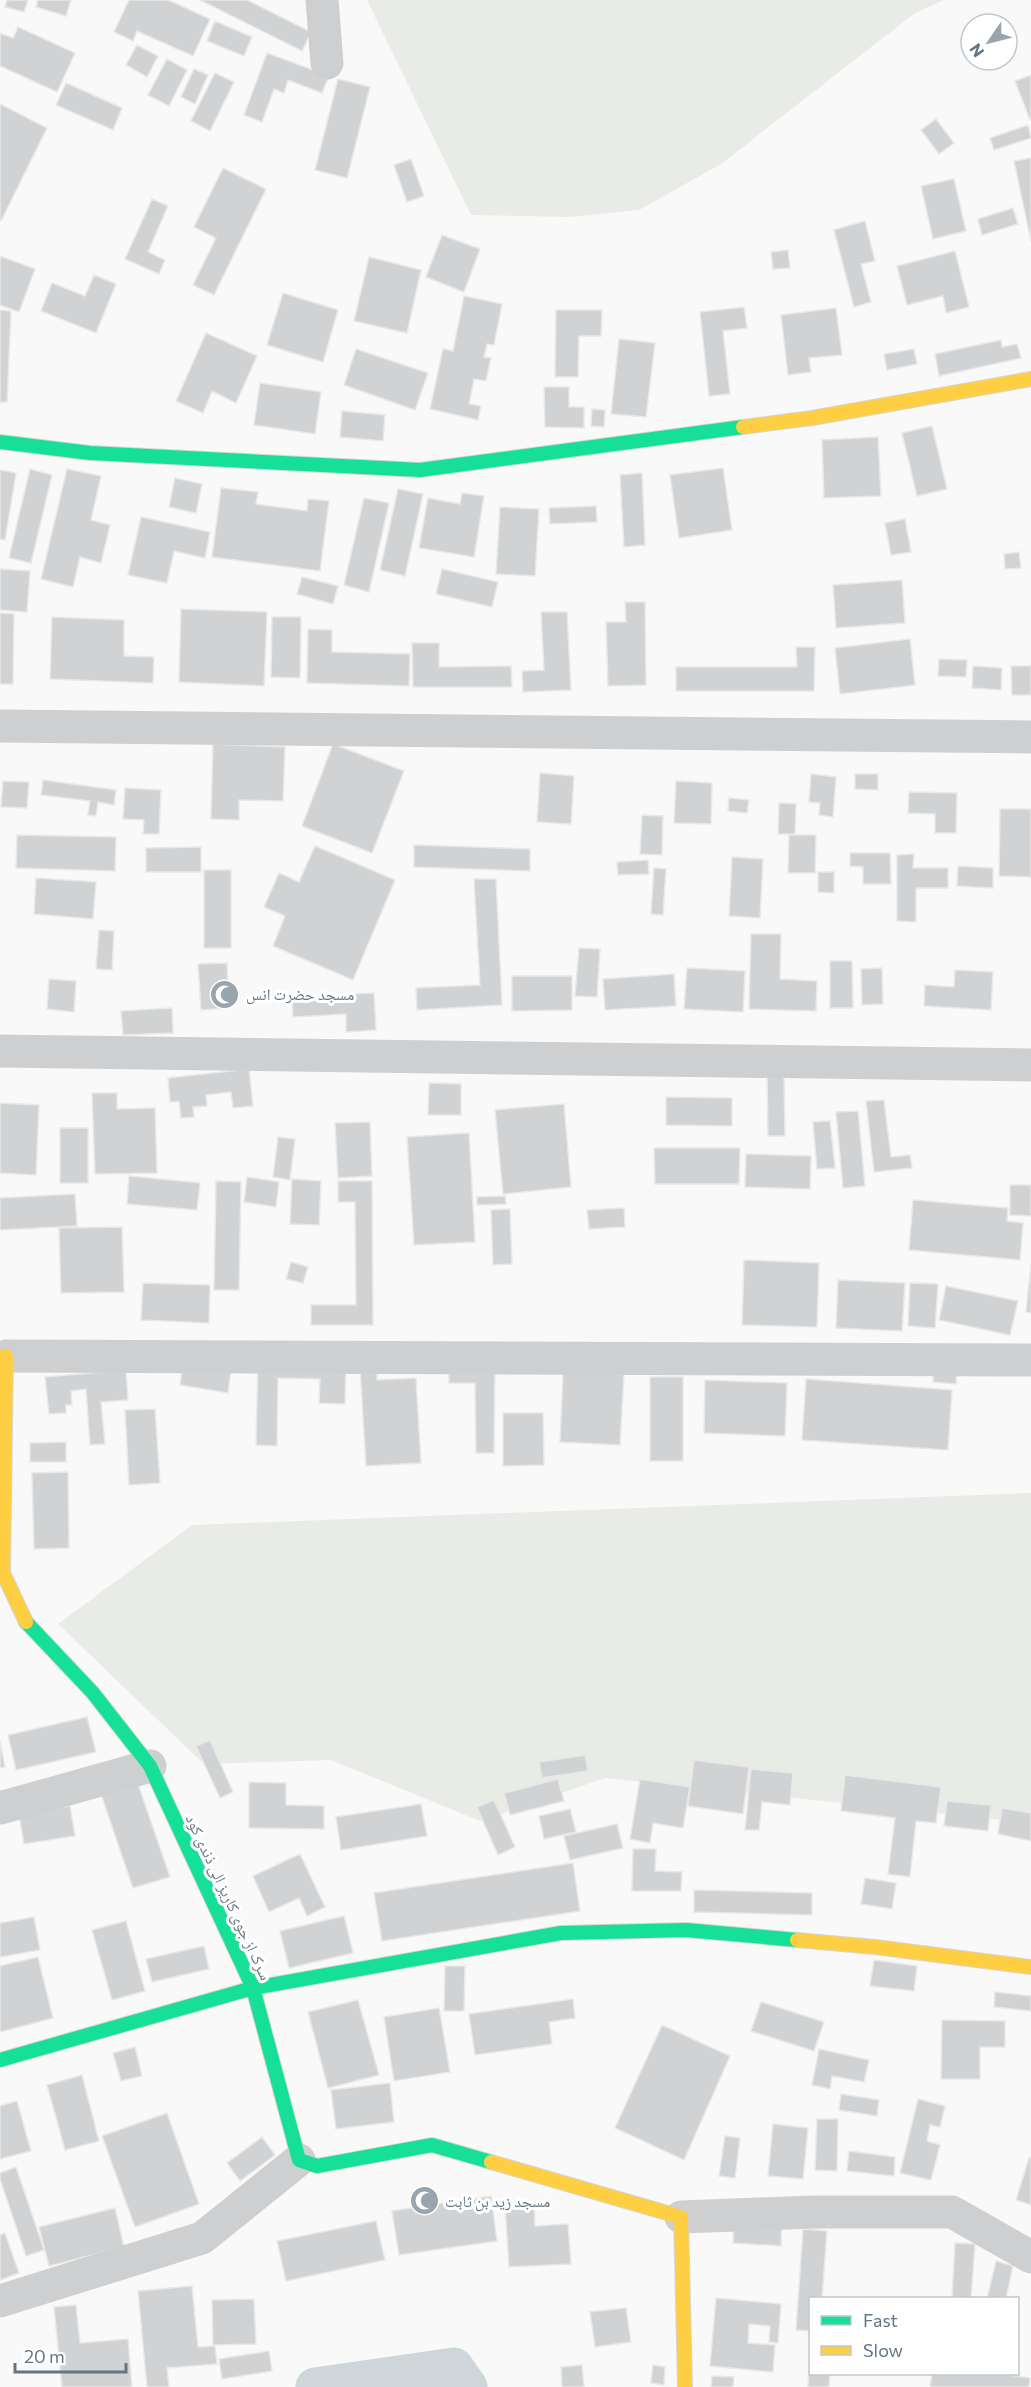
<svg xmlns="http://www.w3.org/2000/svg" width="1031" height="2387" font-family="Commissioner,'Noto Naskh Arabic',sans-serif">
	<rect width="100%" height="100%" fill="#f9f9f9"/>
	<!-- green -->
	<path fill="#e8ebe6" d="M367 0H944L915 13 721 164 639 210 570 217 471 215Z
		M1031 1493V1823L605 1778 480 1821 331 1760 204 1764 58 1624 192 1525Z"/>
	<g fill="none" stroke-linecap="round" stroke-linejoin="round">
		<!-- canal -->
		<path stroke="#ced6d9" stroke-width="39" d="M315 2387 454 2367 468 2387"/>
	</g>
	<!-- building -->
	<path fill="#d0d2d3" stroke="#e8e8e8" stroke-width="1.5" d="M7 0H28L24 12 5 7Z
		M38 0H71L66 16 36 7Z
		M129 0H168L210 19 193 56 137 31 133 41 114 32Z
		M200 0H247L311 32 302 51Z
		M215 21 252 37 244 56 207 41Z
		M18 27 75 53 57 92 0 66V33L13 38Z
		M137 45 158 56 147 77 126 65Z
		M267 53 329 76 322 93 288 80 284 93 274 89 262 122 244 115Z
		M167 59 187 70 169 106 148 95Z
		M194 69 208 75 195 104 181 97Z
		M215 73 234 82 210 131 191 121Z
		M1031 75V120H1030L1015 81Z
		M338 79 370 87 347 178 315 170Z
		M66 83 122 108 113 130 56 105Z
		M0 104 47 128 1 221 0 220Z
		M936 119 954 143 939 154 921 130Z
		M1028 125 1031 138 994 150 990 138Z
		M1031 158V241L1014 161Z
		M411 159 424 196 407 202 394 165Z
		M223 168 266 189 214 295 193 285 216 238 194 227Z
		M954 179 966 231 933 239 921 186Z
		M152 199 168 206 148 252 165 260 159 274 125 259Z
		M1013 208 1018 224 982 235 978 219Z
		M865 221 875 261 861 264 871 302 854 307 834 230Z
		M442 235 480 249 464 292 426 277Z
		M788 250 790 268 773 269 771 252Z
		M955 251 969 307 946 313 943 296 907 305 897 266Z
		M0 256 35 269 19 312 0 305Z
		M369 257 421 270 407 333 354 321Z
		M94 275 116 284 96 333 41 311 52 283 85 296Z
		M283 293 338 310 323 362 267 345Z
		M464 296 502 304 494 345 487 344 484 357 491 358 486 381 474 379 469 404 481 406 478 420 430 409 443 349 453 351Z
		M744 307 747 328 723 331 730 394 709 396 700 312Z
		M836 308 842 355 809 358 811 372 788 375 781 315Z
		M0 310 11 311 7 402H0Z
		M556 310H602L601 336H579L578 377H555Z
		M206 333 257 356 236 403 212 391 203 413 176 401Z
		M619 339 655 343 646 417 611 414Z
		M1001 340 1002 347 1017 344 1021 358 939 376 935 354Z
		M356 349 428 373 415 410 344 385Z
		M914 349 917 364 887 370 884 354Z
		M260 383 321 392 315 434 254 425Z
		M544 387H569V407H584V428L545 427Z
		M592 409 605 410 604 427 591 426Z
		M342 411 385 415 383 441 340 437Z
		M932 426 947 489 917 496 902 433Z
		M878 437 881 496 824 498 822 440Z
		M723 468 732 530 679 538 670 475Z
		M30 469 52 475 31 563 9 558Z
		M67 469 101 476 91 520 110 525 101 563 80 557 73 587 41 579Z
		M0 470 16 473 5 540 0 539Z
		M642 473 645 545 624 547 620 475Z
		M175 478 202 484 196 513 169 507Z
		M221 488 258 492 256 504 307 511 308 499 329 501 320 571 212 557Z
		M398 489 423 494 405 576 380 570Z
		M462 493 484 496 474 557 419 548 428 498 460 504Z
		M364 498 389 503 369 592 344 585Z
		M596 506 597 522 550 524 549 508Z
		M500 507 539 509 535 576 496 574Z
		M141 517 210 532 205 558 174 551 167 583 128 575Z
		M905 519 911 552 891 555 885 523Z
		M1019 552 1021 568 1005 569 1004 554Z
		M0 569 30 571 27 612 0 610Z
		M442 569 498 582 492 607 436 594Z
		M302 577 338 586 333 604 297 594Z
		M902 580 905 623 836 628 833 585Z
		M625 602H645L646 685 608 686 606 622H626Z
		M181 609 267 612 264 686 179 682Z
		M541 612H567L571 690 523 692 522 671 544 670Z
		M0 613 14 614 13 684H0Z
		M52 617 124 620V656L154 657 153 683 50 679Z
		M272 617H301L300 678 271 677Z
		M308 629 332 630V652L410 654 409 686 307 683Z
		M910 639 915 685 840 694 835 648Z
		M412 643H439V667L511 666 512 687H413Z
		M796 647H815L814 691H676V667H797Z
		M939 659 967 660 966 677 938 676Z
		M973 666 1002 668 1001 690 972 688Z
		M1011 666H1031V695H1012Z
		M213 744 285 747 283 801 239 800V820L211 819Z
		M333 744 404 771 372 853 302 826Z
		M540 773 574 776 571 824 537 822Z
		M811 774 836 777 833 817 819 815 820 803 809 802Z
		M855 774H878V790L855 789Z
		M43 780 116 790 114 805 98 802 96 816 88 815 90 801 41 795Z
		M3 781 29 782 27 808 1 807Z
		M676 781 712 783 711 824 674 823Z
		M125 788 161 790 159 834H143L144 820 123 819Z
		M909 792 957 793 956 833H935V814L908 813Z
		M729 798 749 800 747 813 728 811Z
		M779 803 796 804 795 834H778Z
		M1000 809H1031V877L999 876Z
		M642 815 663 816 662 855 640 854Z
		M17 835 116 837 115 871 16 868Z
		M789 835H816L815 873H788Z
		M414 845 530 849V871L414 867Z
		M315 846 395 880 353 980 273 946 285 916 264 907 279 873 299 882Z
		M201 847V872H146V848Z
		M850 853H890L891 884H863V867L850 866Z
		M914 854 913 868H948V888H916V922L897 921V855Z
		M732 857 763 859 760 918 729 916Z
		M648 860 649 874 618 875 617 862Z
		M958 866 993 868V888L957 886Z
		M654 868 666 869 663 915 651 914Z
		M204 870H231V948H204Z
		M818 872H834V893L818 892Z
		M36 878 96 882 93 919 34 914Z
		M474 879H496L502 1005 417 1010 416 988 480 985Z
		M99 930 114 931 112 970 96 969Z
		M751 934H781L780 979 817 981 816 1011 749 1009Z
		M579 948 600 949 597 997 575 996Z
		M830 961H852L853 1008H830Z
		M227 963 229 1008 201 1010 198 964Z
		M687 968 745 971 743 1012 684 1009Z
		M882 968 883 1004 862 1005 861 969Z
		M955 970 993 972 991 1010 924 1006 925 985 954 987Z
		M674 974 676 1006 605 1010 603 979Z
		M512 976H572V1010L512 1011Z
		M49 979 76 981 74 1012 47 1009Z
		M374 993 376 1030 346 1032V1014L293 1017 292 997Z
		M172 1008 173 1033 123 1035 121 1011Z
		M249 1069 253 1106 233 1108 231 1092 206 1095 207 1106 193 1107 194 1117 181 1118 179 1101 170 1102 168 1078Z
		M767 1075H784L785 1136H768Z
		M429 1083 461 1084V1115H428Z
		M92 1093H117V1109L155 1108 157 1173 95 1174Z
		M666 1097 732 1098V1126L666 1125Z
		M884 1100 891 1157 910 1155 912 1168 874 1172 866 1101Z
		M0 1103 39 1105 36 1175 0 1173Z
		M564 1104 571 1187 503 1194 495 1110Z
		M858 1111 865 1186 843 1188 836 1112Z
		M830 1121 835 1168 817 1169 813 1122Z
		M370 1122 372 1176 338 1178 335 1123Z
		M60 1128H88V1183H60Z
		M469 1133 475 1242 414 1245 407 1137Z
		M278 1137 295 1139 290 1180 273 1177Z
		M654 1148H740L739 1184H655Z
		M746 1154 811 1156 810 1189 745 1187Z
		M129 1176 200 1183 197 1210 127 1204Z
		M247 1177 279 1182 276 1207 244 1202Z
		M292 1179 321 1181 319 1225 290 1224Z
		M216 1181 241 1182 239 1290H214Z
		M338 1181H372L373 1325H311V1305H356L355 1202H338Z
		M1010 1185H1031V1216L1010 1215Z
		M75 1194 77 1226 0 1230V1198Z
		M505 1196 506 1204 477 1205V1197Z
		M913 1200 1008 1208 1007 1221 1023 1223 1020 1260 909 1250Z
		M624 1208 625 1227 589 1229 587 1210Z
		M510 1209 512 1264 493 1265 491 1210Z
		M122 1227 124 1292 61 1293 59 1228Z
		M744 1260 819 1263 817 1327 742 1325Z
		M291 1262 308 1267 303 1283 286 1279Z
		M1031 1264V1313L1026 1312Z
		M838 1280 905 1283 902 1331 836 1328Z
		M143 1283 210 1285 209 1323 141 1320Z
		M910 1283 938 1284 935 1328 908 1326Z
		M946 1286 1018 1301 1010 1335 939 1320Z
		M258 1358 346 1361 345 1404 319 1403 320 1379 278 1378 277 1446 256 1445Z
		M934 1361 957 1363 956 1384 933 1382Z
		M183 1363 231 1370 228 1393 180 1385Z
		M449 1363H495L494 1453H476L475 1383H449Z
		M377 1366V1380L416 1378 421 1463 366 1466 360 1367Z
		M126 1370 128 1400 101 1402 105 1444 90 1445 86 1389 71 1391 72 1405H66V1413L49 1414 45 1377Z
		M563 1371 624 1374 620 1445 560 1442Z
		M650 1377H683V1461H650Z
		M806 1379 952 1390 948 1450 802 1440Z
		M705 1380 787 1383 785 1436 704 1433Z
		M155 1409 160 1483 129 1485 125 1410Z
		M503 1413H543L544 1465 503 1466Z
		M66 1442V1462H30V1443Z
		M68 1472 69 1548 34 1549 32 1473Z
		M87 1717 96 1752 16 1770 8 1735Z
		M210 1740 233 1792 220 1798 196 1746Z
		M0 1741 5 1767 0 1768Z
		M585 1755 588 1771 542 1778 539 1762Z
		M694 1760 749 1767 743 1814 688 1806Z
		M751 1769 793 1773 790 1805 762 1802 759 1830H745Z
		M845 1775 941 1787 936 1823 916 1821 910 1877 888 1874 895 1818 841 1811Z
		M136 1778 170 1877 133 1888 100 1791Z
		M558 1779 564 1801 510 1815 504 1793Z
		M640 1779 690 1787 683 1828 653 1823 650 1843 630 1839Z
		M249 1782 286 1783V1805L324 1806V1829L249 1828Z
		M494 1800 515 1847 498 1855 477 1807Z
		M947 1801 991 1805 988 1831 944 1826Z
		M421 1804 427 1836 341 1850 336 1817Z
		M70 1806 75 1836 24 1844 19 1815Z
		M1002 1808 1031 1813V1841L998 1834Z
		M570 1809 576 1832 544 1839 539 1816Z
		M617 1824 623 1848 570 1860 564 1836Z
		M633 1849H656L655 1871 682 1872 681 1891H632Z
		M300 1854 325 1907 307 1916 299 1898 269 1912 253 1876Z
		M573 1863 580 1911 382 1941 374 1893Z
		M865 1878 896 1883 892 1909 861 1904Z
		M694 1890 812 1893V1915L694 1912Z
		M344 1916 353 1953 289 1968 280 1931Z
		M34 1917 40 1950 0 1957V1923Z
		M126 1921 145 1991 112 2000 92 1930Z
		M204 1946 209 1969 152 1982 146 1959Z
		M38 1957 53 2018 0 2032V1966Z
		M874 1960 917 1966 914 1991 870 1986Z
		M445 1966H465L464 2011H444Z
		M995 1992 1031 1996V2011L994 2007Z
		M573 1999 575 2018 549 2022 552 2044 475 2055 469 2014Z
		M358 2000 379 2075 328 2088 308 2012Z
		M761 2002 824 2022 814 2051 751 2031Z
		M439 2008 450 2072 394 2081 384 2017Z
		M942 2020 1005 2021V2047H980V2079H941Z
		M662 2025 730 2056 684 2160 615 2128Z
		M135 2047 142 2076 121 2081 113 2053Z
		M819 2049 869 2060 864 2082 832 2076 830 2089 812 2085Z
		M82 2075 99 2141 65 2150 47 2085Z
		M390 2083 394 2122 336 2129 331 2090Z
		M841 2094 879 2100 877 2116 839 2110Z
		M918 2099 945 2106 940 2127 930 2125 927 2141 940 2145 931 2180 900 2173Z
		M17 2101 31 2151 0 2159V2106Z
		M167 2113 199 2204 135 2227 102 2136Z
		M817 2119H838L837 2171 815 2170Z
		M773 2124 808 2128 803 2179 768 2176Z
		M725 2136 740 2138 735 2178 719 2176Z
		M262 2137 275 2155 240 2181 227 2163Z
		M849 2151 895 2157 894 2176 847 2171Z
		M1029 2158H1031V2205L1016 2200Z
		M16 2167 44 2250 26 2256 0 2179V2173Z
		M491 2196 497 2241 399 2255 392 2211Z
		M534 2204 535 2226 568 2224 571 2264 509 2267 505 2206Z
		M115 2208 124 2247 49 2266 39 2227Z
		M734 2219 782 2221 781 2246 733 2243Z
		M376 2221 385 2260 286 2281 277 2241Z
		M803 2229 827 2231 822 2298H810V2331L796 2330Z
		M5 2233 19 2273 0 2280V2235Z
		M955 2243 975 2244 971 2298H952Z
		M996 2261 1013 2266 1006 2298H987Z
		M192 2286 198 2347 215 2346 217 2364 167 2368 169 2387H147L138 2291Z
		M716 2298 781 2304 778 2343 769 2342 770 2326 749 2324 748 2343 775 2345 773 2372 710 2366Z
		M254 2299 256 2344 213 2345 212 2300Z
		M76 2305 80 2343 128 2339 132 2387H62L54 2307Z
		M626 2308 631 2342 595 2347 590 2312Z
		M269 2351 272 2371 222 2379 219 2359Z
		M810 2353V2374H830L829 2387H808Z
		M582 2365 584 2387H562L561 2367Z
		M653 2365 665 2367 664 2385 651 2383Z
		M932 2374H1002L1030 2378 1029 2387H930Z
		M712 2376 734 2377 733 2387H711Z"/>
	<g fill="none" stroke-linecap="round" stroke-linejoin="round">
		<defs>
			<path id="fast" d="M0 442 90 453 420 470 743 427
				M26 1622 93 1693 150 1766 253 1988 299 2160 317 2166 432 2145 491 2162
				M0 2060 253 1988 561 1933 686 1930 797 1940"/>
			<path id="slow" d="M743 427 812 418 1031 379
				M0 1357 6 1356 3 1573 26 1622
				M797 1940 875 1947 1031 1967
				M491 2162 681 2217 685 2387"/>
		</defs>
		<!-- fast casing -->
		<use href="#fast" stroke="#d5d6d7" stroke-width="16"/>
		<!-- slow casing -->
		<use href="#slow" stroke="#d5d6d7" stroke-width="16"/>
		<!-- street -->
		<path stroke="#cecfd0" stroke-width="33" d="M322 0 327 63
			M0 726 1031 737
			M0 1051 1031 1065
			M6 1356 1031 1360
			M0 1808 150 1766
			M681 2217 814 2212H952L1031 2257
			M0 2301 202 2238 299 2160"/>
		<!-- fast -->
		<use href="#fast" stroke="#16e098" stroke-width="14"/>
		<!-- slow -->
		<use href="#slow" stroke="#ffcf43" stroke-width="14"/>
	</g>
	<!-- icons -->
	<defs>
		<symbol id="mosque-disc" viewBox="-11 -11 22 22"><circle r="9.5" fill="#99a4ac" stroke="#fff"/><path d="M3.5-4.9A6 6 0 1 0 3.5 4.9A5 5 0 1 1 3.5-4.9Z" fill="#fff"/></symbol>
	</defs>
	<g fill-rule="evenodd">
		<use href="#mosque-disc" x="208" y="978" width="33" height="33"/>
		<use href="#mosque-disc" x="408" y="2184" width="33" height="33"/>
	</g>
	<g text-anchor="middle" stroke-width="6" stroke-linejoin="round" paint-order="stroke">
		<!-- poi labels -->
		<g font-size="16" fill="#657683" stroke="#fff" text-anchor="start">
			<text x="246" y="1000">مسجد حضرت انس</text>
			<text x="445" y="2207">مسجد زید بن ثابت</text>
		</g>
		<!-- street labels -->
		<g font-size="16" fill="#657683" stroke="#fff">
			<text transform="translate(229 1897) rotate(65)" y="6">سرک از جوی کاریز الی ذندی کود</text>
		</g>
	</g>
	<!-- legend -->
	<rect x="809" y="2297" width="210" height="78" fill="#ffffff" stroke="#c1c8cd" stroke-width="1.5"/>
	<rect x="821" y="2316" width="30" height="9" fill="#16e098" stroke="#c1c8cd" stroke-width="1.5"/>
	<text x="863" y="2327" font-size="18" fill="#657683">Fast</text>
	<rect x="821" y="2346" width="30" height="9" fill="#ffcf43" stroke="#c1c8cd" stroke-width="1.5"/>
	<text x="863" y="2357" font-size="18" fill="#657683">Slow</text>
	<!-- north arrow -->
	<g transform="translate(989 42) rotate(235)"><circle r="28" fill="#ffffff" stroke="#c1c8cd" stroke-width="1.5"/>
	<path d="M0-4.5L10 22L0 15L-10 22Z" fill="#99a4ac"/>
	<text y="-9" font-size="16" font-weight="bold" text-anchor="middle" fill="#657683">N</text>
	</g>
	<!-- scale -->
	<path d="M15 2363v9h111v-9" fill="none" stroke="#657683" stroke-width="3"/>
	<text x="24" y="2363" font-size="18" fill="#657683" stroke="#ffffff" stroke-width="4.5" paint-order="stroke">20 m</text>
</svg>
